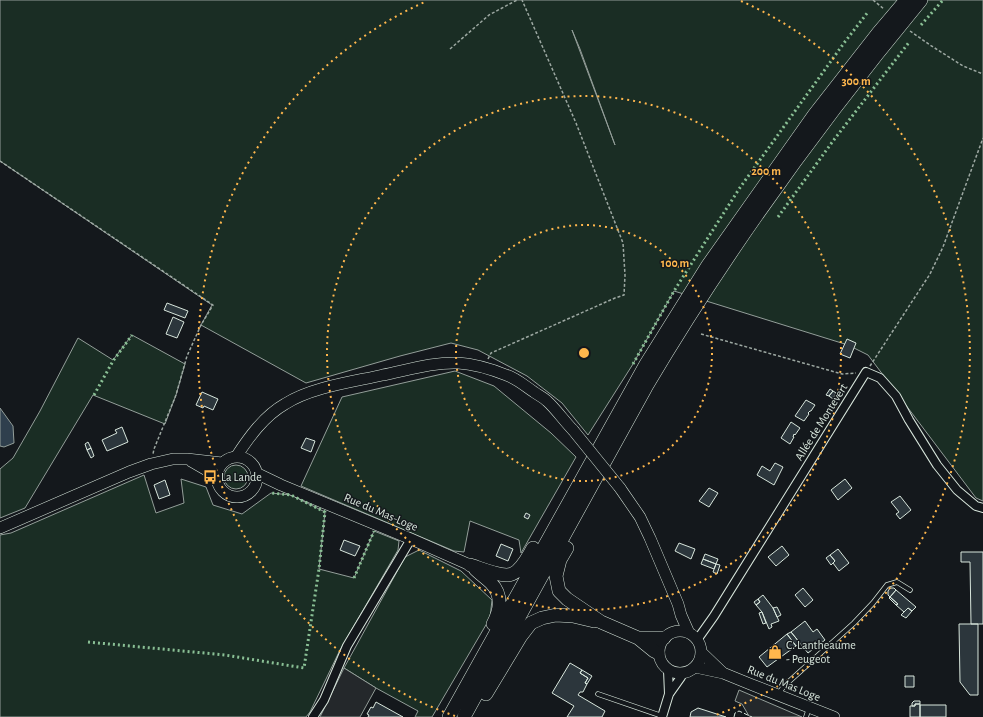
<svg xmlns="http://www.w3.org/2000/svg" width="983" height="717" font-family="'Alegreya Sans',sans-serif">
	<rect width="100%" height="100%" fill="#14181c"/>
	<!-- green -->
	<path fill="#1a2d24" stroke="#939e99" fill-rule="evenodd" d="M0 0H983V501L976 498 868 355 848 345 674 291 633 364 588 435 562 403 527 376 478 350 451 343 400 356 306 383 201 325 212 305 0 161ZM572 30 580 49 615 145Z
		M132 335 185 364 176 395 165 424 93 395 25 508 0 518V469L13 458 40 411 78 338 113 360Z
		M455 371 494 386 551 433 576 457 521 553 519 540 470 521 464 552 454 551 301 486 342 397Z
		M224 477a12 12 0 1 1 24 0a12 12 0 1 1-24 0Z
		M144 475 156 513 184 503 181 479 206 487 213 505 242 514 271 493 291 495 325 512 319 569 354 578 374 531 399 541 398 550 340 650 310 712 306 717H0V535L11 533Z
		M419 550 461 571 492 600 490 618 432 717H415L418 711 376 688 344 668 405 557Z"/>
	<!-- parking -->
	<path fill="#24282b" stroke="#939e99" d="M344 668 376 688 360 717H320Z
		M739 690 802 717H752L749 716 742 704 735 701Z"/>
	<!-- water -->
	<path fill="#2f3f4d" stroke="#939e99" d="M0 408 13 426 14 443 4 447 0 446Z"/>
	<!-- building -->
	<path fill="#2c363c" stroke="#d8e6dc" d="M167 303 188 311 185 318 164 310Z
		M173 317 184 322 177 338 166 334Z
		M847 339 856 343 850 358 840 354Z
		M830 389 833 391 829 396 826 395Z
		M833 391 836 393 833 399 829 396Z
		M202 392 218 399 213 410 204 406 203 408 196 405Z
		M806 400 815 405 811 411H810L808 413 809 414 804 421 795 416Z
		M791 422 800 428 795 435 794 434 793 437H794L790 444 781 438Z
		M122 427 128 442 107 451 102 440 117 433 115 430Z
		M306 438 315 441 311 452 301 448Z
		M88 442 91 448 87 450 85 444Z
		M91 448 94 456 91 458 87 450Z
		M775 463 783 467 774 485 757 475 762 466 770 471Z
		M845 479 852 488 838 500 831 490Z
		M165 480 170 495 159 499 154 485Z
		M709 488 718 493 709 507 699 501Z
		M900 496 911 510 900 519 896 514 899 512 891 502Z
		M526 513 530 515 528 519 524 517Z
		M344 540 360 546 355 556 340 550Z
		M679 543 695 549 691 559 675 551Z
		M501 544 513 549 508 561 496 556Z
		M782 546 789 555 776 566 768 557Z
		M838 549 849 563 839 571 833 563 835 561 830 555Z
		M961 552H983V624H971L970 562H961Z
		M705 554 718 559 716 564 720 565 717 574 713 572 716 564 703 559Z
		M830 555 835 561 831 565 826 558Z
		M703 559 716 564 714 569 701 564Z
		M803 588 813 600 805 607 795 595Z
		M890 588H894L896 590 890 597 888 595V591Z
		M896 590 916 607 912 611 908 608 904 612 896 605 898 604 890 597Z
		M763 595 773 608 779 621 771 624 772 627 769 629 762 612 756 605 760 602 758 599Z
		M890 597 898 604 896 605 889 598Z
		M758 599 760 602 756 605 754 602Z
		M777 607 781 615 777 617 773 608Z
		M908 608 912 611 906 618 901 615Z
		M762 612 766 623 763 624 759 613Z
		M805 621 813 632 817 629 825 640 808 653 791 632Z
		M959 624H978V695H970L960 682Z
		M791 632 800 643 796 646 787 634Z
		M787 634 796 646 767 667 759 657Z
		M570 663 582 670 580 673 588 678 585 683 587 684 583 692H580L578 695 605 711 602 717H567L574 706 552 693Z
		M582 670 592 676 587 684 585 683 588 678 580 673Z
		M905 676H914V687H905Z
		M914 701H920V704H915V706H912V703Z
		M376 702 403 717H368L369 715 367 714 371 707 373 708Z
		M915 704H920V717H910V706H915Z
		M920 705H946V717H920Z
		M698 708 726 717H690L691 712Z"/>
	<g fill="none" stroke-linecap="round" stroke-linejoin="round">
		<defs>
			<path id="service" d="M779 693 784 686 854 623 873 603 887 585 897 582 910 590
				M598 694 662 716
				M806 717 809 708"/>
			<path id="minor" d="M697 640 714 616 866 372 880 378 896 396 909 420 937 465 957 490 976 506 983 508
				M668 670 669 694
				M313 717 324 700 347 646 411 539
				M662 717 669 694 681 677V674"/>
			<path id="secondary" d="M236 457C249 437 264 416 285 404 312 387 352 382 383 375 408 370 433 362 458 363 474 364 491 369 506 375 516 378 525 386 534 392 538 395 543 397 547 401 556 409 564 421 573 430
				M217 477a20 20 0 1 1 40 0a20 20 0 1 1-40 0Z
				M191 461 217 476
				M256 473 281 485 411 539 470 565
				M620 488 640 517 650 538 678 604 681 615 689 633
				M0 528 129 472 151 464 173 459H187L222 463
				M659 652a21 21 0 1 1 42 0a21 21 0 1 1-42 0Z
				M701 652 723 673
				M695 667 723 673 750 684 834 717"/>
			<path id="trunk" d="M567 548 560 560 556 576 559 591 567 599 601 622 638 638 654 651 658 653
				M470 565C480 568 502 578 512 574 522 570 528 556 533 548
				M475 569C480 574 486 578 491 583 503 595 500 611 493 624
				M638 638H664
				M486 694 521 636 531 623 542 618 556 615 573 616 594 621
				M449 717 646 364 708 265 814 115 878 33 906 0
				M464 717 646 387C727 250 820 122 921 0"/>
		</defs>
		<!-- service casing -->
		<use href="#service" stroke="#d8e6dc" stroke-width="5.5"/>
		<!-- minor casing -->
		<use href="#minor" stroke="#d8e6dc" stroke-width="10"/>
		<!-- secondary casing -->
		<use href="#secondary" stroke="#d8e6dc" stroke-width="12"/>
		<!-- trunk casing -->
		<use href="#trunk" stroke="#d8e6dc" stroke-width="14"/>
		<!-- path -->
		<path stroke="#9da8a2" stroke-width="1.5" stroke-dasharray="3 2" stroke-linecap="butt" d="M873 0 884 9
			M910 31 930 45 963 66 983 74
			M450 49 489 15 517 0
			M0 161 213 305 201 325 187 356 176 395 154 449 153 454
			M701 334 842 374 856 373
			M488 359 491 353 615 298 624 295 625 275 623 243 576 123 522 0
			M870 366 930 274 943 247 983 138"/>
		<!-- service -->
		<use href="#service" stroke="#14181c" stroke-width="4"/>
		<!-- minor -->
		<use href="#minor" stroke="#14181c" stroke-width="8"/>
		<!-- secondary -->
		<use href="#secondary" stroke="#14181c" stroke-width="11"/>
		<!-- trunk -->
		<use href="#trunk" stroke="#14181c" stroke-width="13"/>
		<defs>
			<path id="secondary-bridge" d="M573 430 620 488"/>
		</defs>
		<!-- secondary-bridge casing -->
		<use href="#secondary-bridge" stroke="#d8e6dc" stroke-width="12" stroke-linecap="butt"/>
		<!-- secondary-bridge -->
		<use href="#secondary-bridge" stroke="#14181c" stroke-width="11"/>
		<!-- hedge -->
		<path stroke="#8ac095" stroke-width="3" stroke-dasharray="2 3" stroke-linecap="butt" d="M921 25 943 0
			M778 217 833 141 910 41
			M633 364 674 291 739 189 844 43 868 12
			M94 395 113 361 132 335
			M354 578 374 531
			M88 642 225 655 304 668 319 569 325 512 291 495 271 493"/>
		<!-- fence -->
		<path stroke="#d8e6dc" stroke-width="1" stroke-dasharray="5 2" stroke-linecap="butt" d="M734 717 735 713 739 711 752 717"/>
	</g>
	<!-- distance rings -->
	<g fill="none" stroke="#ffb74d" stroke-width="2" stroke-dasharray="2 4">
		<circle cx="584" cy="353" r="128"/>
		<circle cx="584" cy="353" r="257"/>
		<path d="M455 716A385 385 0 0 1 427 1M741 1A385 385 0 0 1 713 716"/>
	</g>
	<!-- icons -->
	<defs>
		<symbol id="bus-bare" viewBox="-9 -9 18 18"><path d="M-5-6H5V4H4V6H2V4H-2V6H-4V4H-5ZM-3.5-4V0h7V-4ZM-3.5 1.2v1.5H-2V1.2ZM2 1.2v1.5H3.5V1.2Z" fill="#ffb74d" stroke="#14181c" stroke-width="2.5" paint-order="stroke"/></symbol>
		<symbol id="shop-bare" viewBox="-9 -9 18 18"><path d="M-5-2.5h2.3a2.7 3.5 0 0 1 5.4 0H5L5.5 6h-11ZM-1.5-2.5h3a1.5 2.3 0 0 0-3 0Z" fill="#ffb74d" stroke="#14181c" stroke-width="2.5" paint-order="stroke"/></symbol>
	</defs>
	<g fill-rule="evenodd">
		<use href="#bus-bare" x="200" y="467" width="20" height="20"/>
		<use href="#shop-bare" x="765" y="642" width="20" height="20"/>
	</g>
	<g text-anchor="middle" stroke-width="3" stroke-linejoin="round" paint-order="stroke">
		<!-- street labels -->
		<g font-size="12" fill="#d8e6dc" stroke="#14181c">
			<text transform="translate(821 422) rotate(-58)" y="4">Allée de Montevert</text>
			<text transform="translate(381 512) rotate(23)" y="4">Rue du Mas-Loge</text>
			<text transform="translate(784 683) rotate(22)" y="4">Rue du Mas Loge</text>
		</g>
		<!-- poi labels -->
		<g font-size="12" fill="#d8e6dc" stroke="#14181c" text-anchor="start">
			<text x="221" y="481">La Lande</text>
			<text x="786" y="649">C. Lantheaume<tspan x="786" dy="14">- Peugeot</tspan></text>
		</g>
	</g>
	<circle cx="584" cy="353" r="6" fill="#ffb74d" stroke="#14181c" stroke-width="2"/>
	<g font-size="12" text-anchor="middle" font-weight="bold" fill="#ffb74d" stroke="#14181c" stroke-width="3" stroke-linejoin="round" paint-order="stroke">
		<text x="856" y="85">300 m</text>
		<text x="766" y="175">200 m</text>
		<text x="675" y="267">100 m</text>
	</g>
</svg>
